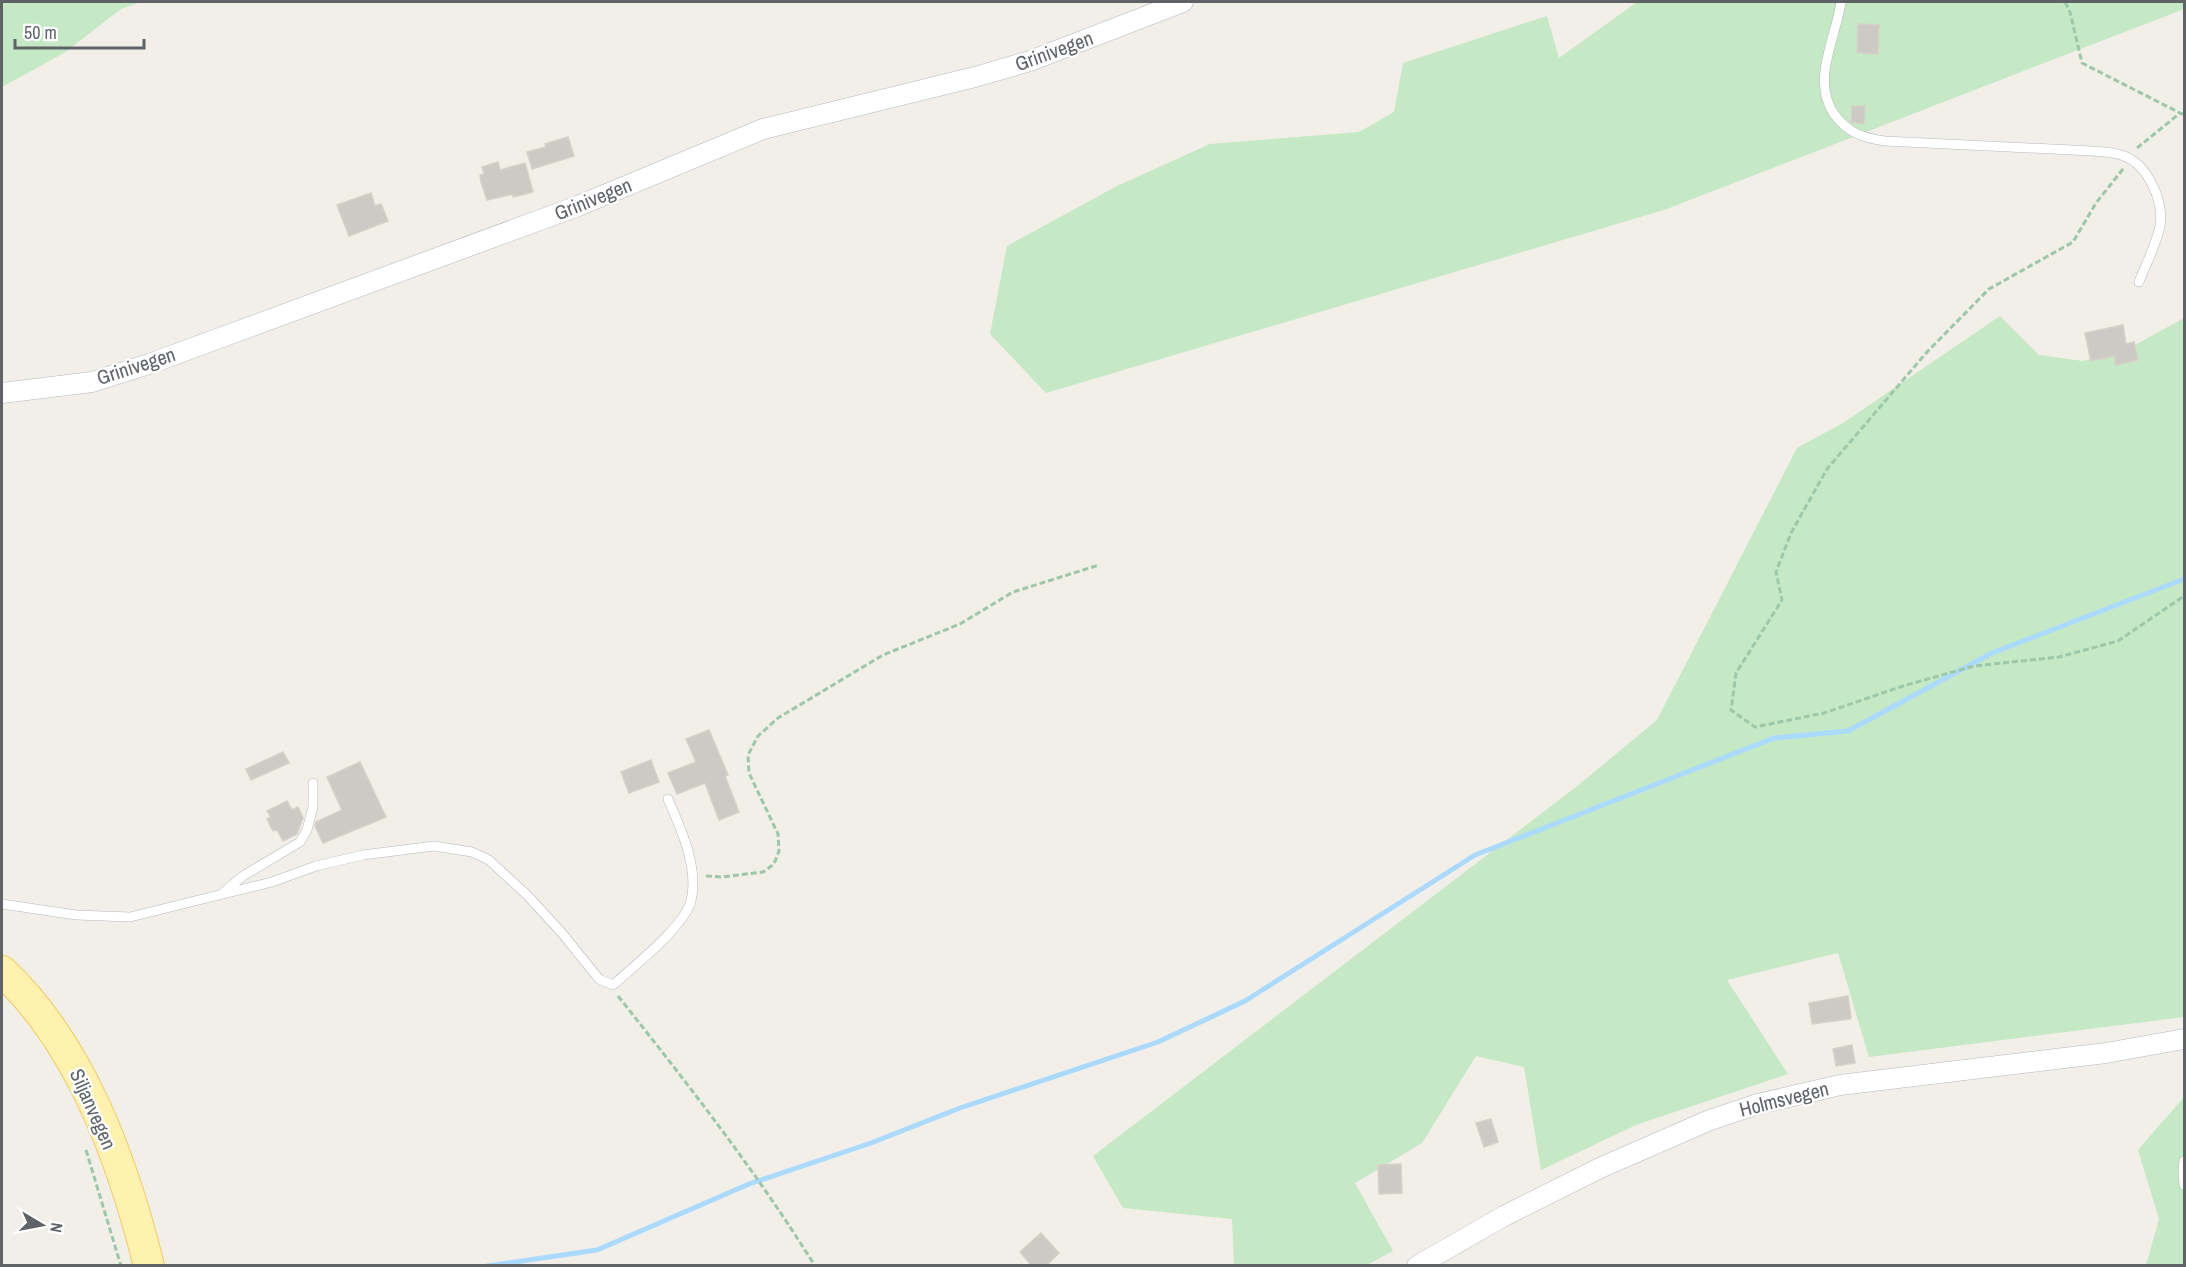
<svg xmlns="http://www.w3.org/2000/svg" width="2186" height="1267" font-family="'Archivo Narrow',sans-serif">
	<rect width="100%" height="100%" fill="#f1efe8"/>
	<!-- green -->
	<path fill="#c5e8c5" d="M2 2H141L121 9 64 53 2 87Z
		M1637 2H2184V9L1664 210 1046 393 990 334 1007 246 1117 186 1210 144 1359 132 1394 112 1403 63 1547 16 1559 58Z
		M2000 316 2039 355 2083 361 2137 344 2184 318V1017L1869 1057 1838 953 1727 980 1788 1074 1636 1125 1541 1170 1524 1067 1476 1056 1422 1143 1355 1183 1393 1251 1367 1265H1234L1232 1219 1123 1208 1093 1156 1576 787 1657 720 1797 448 1843 423Z
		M2184 1097V1265H2146L2159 1219 2138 1150Z"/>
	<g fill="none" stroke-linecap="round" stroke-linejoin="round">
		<!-- stream -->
		<path stroke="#aadaff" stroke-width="5" d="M487 1266 597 1250 749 1184 871 1143 960 1108 1158 1042 1245 1001 1475 855 1774 738 1848 731 1992 653 2184 579"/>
	</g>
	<!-- building -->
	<path fill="#cccac5" stroke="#d6d1c6" stroke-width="1.5" d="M1858 24 1879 25 1878 54 1857 53Z
		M1852 106H1865L1864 124 1851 122Z
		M568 137 574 156 532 169 527 152 546 147 545 144Z
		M498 162 500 170 525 163 533 192 513 197V194L487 200 481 182 480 175 484 174 482 167Z
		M371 193 375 206 381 204 388 221 349 236 337 205Z
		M2123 325 2126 344 2134 342 2138 360 2116 365 2114 356 2091 361 2085 333Z
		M709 730 728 775 725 776 739 812 719 820 705 783 677 794 668 773 696 762 686 739Z
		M283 752 289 763 251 780 246 769Z
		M651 760 659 782 629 793 621 772Z
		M360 762 386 817 323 843 315 826 316 822 342 810 327 777Z
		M287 801 292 810 298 807 303 818 297 834 283 841 277 830 273 831 267 819 271 817 267 811Z
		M1848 996 1851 1017 1850 1019 1812 1024 1809 1003Z
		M1852 1045 1855 1063 1836 1066 1833 1049Z
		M1491 1119 1498 1142 1484 1147 1476 1123Z
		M1401 1164 1402 1193 1379 1194 1378 1165Z
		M1041 1233 1059 1253 1046 1266H1032L1020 1252Z"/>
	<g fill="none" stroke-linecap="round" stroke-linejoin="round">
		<defs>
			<path id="service" d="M1841 2C1836 38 1811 80 1834 114 1848 133 1863 138 1885 141L2092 151C2102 152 2114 152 2124 156 2148 165 2164 201 2160 226 2156 245 2146 264 2139 282
				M224 892 243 876 300 842 307 830 313 807V783
				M2 904 76 915 130 917 272 882 316 866 363 855 434 846 472 852 489 860 527 895 561 932 599 979 613 985C634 966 684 927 691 901 699 868 681 829 668 799
				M2184 1161 2183 1170 2184 1185"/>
			<path id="minor" d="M2 393 92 382 149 364 578 206 763 129 975 77 1030 61 1183 2
				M1417 1266 1504 1216 1602 1167 1710 1120 1758 1104 1840 1085 2106 1053 2184 1039"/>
			<path id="primary" d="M2 971C81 1045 123 1161 149 1266"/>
		</defs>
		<!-- service casing -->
		<use href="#service" stroke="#b5b8bc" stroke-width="10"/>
		<!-- minor casing -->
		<use href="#minor" stroke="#b5b8bc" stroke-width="21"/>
		<!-- primary casing -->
		<use href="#primary" stroke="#f2c960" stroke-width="32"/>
		<!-- path -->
		<path stroke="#9cc7a9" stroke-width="3" stroke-dasharray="6 3" stroke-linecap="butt" d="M2065 2 2070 12 2082 63 2184 115
			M2137 148 2179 114
			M2123 169 2096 203 2073 242 1989 289 1927 352 1827 469 1791 533 1776 572 1782 600 1736 673 1731 710 1755 727 1824 713 1903 686 1974 666 2059 657 2118 641 2184 596
			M706 876 722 877 763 872 774 864 779 851 778 834 749 773 748 755 758 736 778 718 883 655 960 624 1013 592 1099 565
			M618 996C687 1083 756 1171 815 1266
			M86 1150 121 1266"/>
		<!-- service -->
		<use href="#service" stroke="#fff" stroke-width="9"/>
		<!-- minor -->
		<use href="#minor" stroke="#fff" stroke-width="20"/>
		<!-- primary -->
		<use href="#primary" stroke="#fff2af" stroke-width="30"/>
	</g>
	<g text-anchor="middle" stroke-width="4.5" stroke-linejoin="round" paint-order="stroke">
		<!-- street labels -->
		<g font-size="20" fill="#5f6368" stroke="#fff">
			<text transform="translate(1054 51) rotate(-20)" y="7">Grinivegen</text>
			<text transform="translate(593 199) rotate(-22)" y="7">Grinivegen</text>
			<text transform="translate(136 366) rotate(-18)" y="7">Grinivegen</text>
			<text transform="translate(1784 1099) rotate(-14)" y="7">Holmsvegen</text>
			<text transform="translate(93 1109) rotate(66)" y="7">Siljanvegen</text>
		</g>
	</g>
	<!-- border -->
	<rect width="2186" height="1267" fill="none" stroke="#5f6368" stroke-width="6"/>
	<!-- north arrow -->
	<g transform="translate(42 1225) rotate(100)" stroke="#ffffff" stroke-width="4.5" paint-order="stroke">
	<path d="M0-4.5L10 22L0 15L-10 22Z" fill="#5f6368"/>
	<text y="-9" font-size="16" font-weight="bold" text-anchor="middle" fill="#5f6368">N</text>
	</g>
	<!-- scale -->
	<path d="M15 39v9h129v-9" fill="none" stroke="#5f6368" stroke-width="3"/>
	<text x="24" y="39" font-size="18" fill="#5f6368" stroke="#ffffff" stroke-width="4.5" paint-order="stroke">50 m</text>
</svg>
